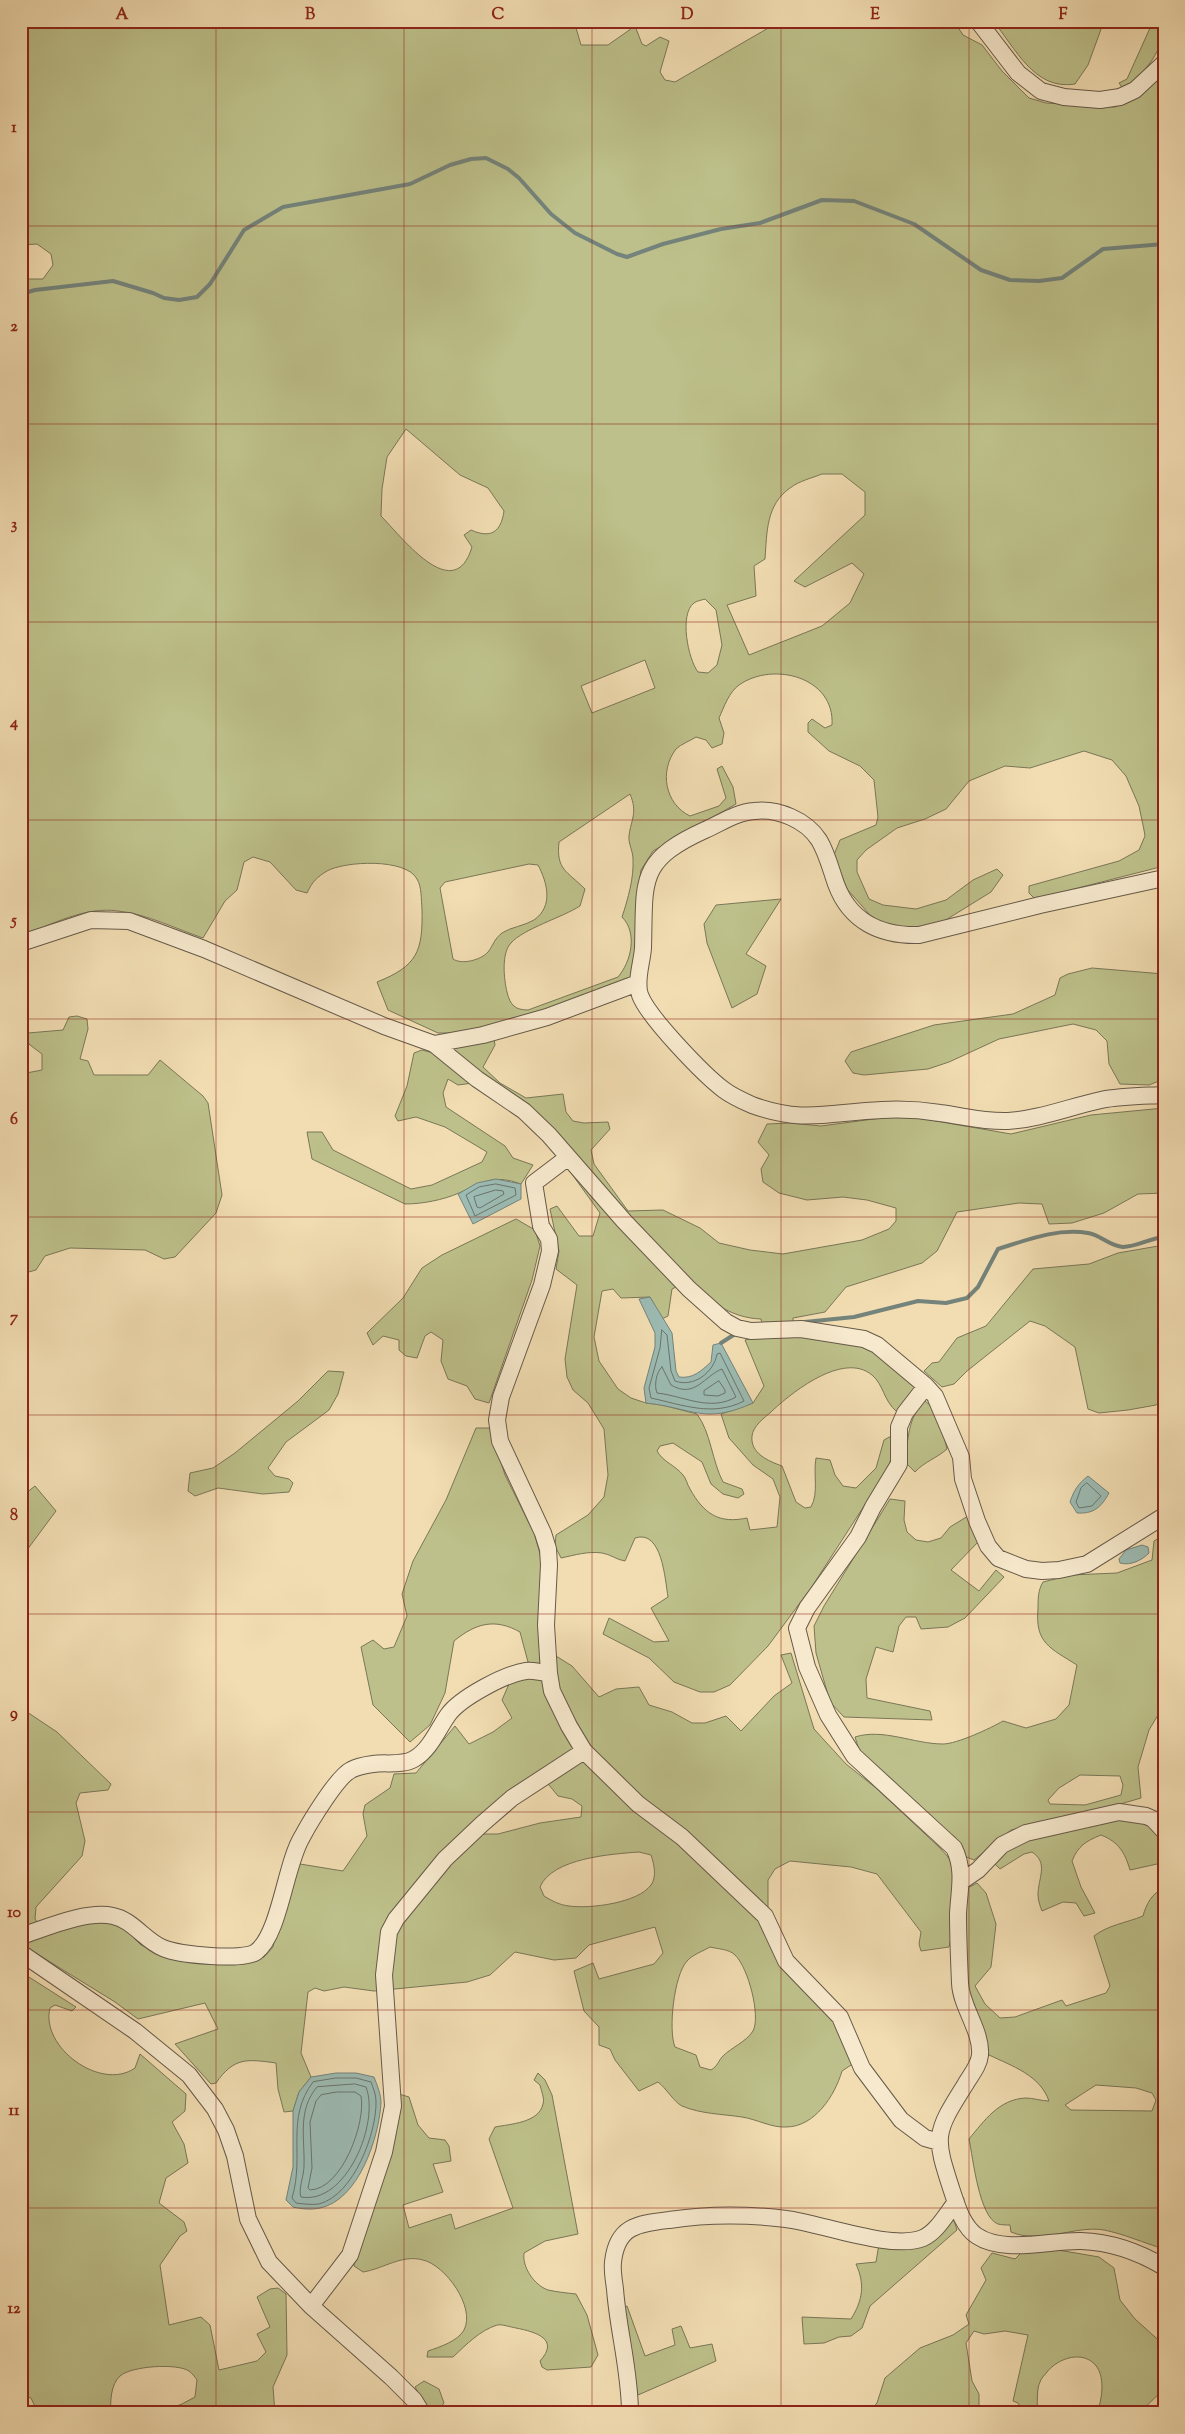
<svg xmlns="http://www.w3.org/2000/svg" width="1185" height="2434" font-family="'Sorts Mill Goudy',serif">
	<rect width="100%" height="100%" fill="#f2ddb2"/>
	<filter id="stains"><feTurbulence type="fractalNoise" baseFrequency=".004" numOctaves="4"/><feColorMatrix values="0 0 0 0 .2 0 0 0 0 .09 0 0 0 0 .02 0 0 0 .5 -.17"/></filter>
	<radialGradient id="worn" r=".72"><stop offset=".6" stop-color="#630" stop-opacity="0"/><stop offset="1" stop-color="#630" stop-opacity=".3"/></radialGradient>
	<!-- green -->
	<path fill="#bdc08a" stroke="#7a7758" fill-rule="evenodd" d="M21 21H574L581 45H608L635 26 642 44 646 46 660 37 669 41 660 72 665 80 675 82 770 27 772 21H954L963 35 982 45 1002 71 1029 98 1046 103 1115 107 1141 96 1164 73V866L1035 899 1029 893V886L1119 861 1139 850 1145 836 1144 830 1139 806 1126 776 1112 760 1084 751 1030 768 1005 766 969 781 946 809 925 819 897 828 866 850 857 860V872L869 899 883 905 916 909 946 900 973 880 997 869 1003 875 991 892 936 926 902 929 884 924 870 915 847 889 834 855 840 840 876 825 878 817 874 780 860 766 829 751 808 732V723L812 719 825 728 832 725C835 677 773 661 739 685 729 692 724 707 719 718L724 733 722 744 712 748 706 740 696 737C690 741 681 744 676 749 659 771 665 804 690 816L719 806 726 798 717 769 722 766 733 787 736 804 653 851 641 870 637 900 635 973 624 981 525 1020 454 1033H438L388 1010 377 982C417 966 423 952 422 909 421 900 422 887 417 879 406 858 345 861 327 871 317 877 312 882 307 893L296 890 270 862 253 857 244 862 237 890 225 901 203 938C176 929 147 914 118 911 85 906 51 925 21 936V281L26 279H43L53 265 51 254 37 244 21 245ZM406 429 460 475 488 488 504 511C501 532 491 539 471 530L464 535 472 547C454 607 401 536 381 516L382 489 387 457ZM822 474H842L865 492V515L794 581 805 587 852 563 864 574 850 603 822 626 749 655 727 605 756 596 754 566 765 559C767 532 766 505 790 488 799 481 812 478 822 474ZM705 599 716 610 722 645 717 665 708 673 698 672C688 659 679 614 694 603 696 601 702 600 705 599ZM645 660 655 688 592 713 581 686ZM630 794C638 813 631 819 629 836 628 843 633 851 633 859 634 878 628 899 622 917 638 933 631 962 618 977L528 1010C515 1010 510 1005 507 992 504 980 501 953 511 943 523 929 563 917 580 906L585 889C567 871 556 870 559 842ZM529 864 538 865C547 882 554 906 534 920 524 926 511 927 502 933 494 939 493 946 488 952 481 960 462 965 453 959L440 888 445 882Z
		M993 21H1104L1088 65 1075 84C1034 91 1015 47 993 21Z
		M1157 21H1164C1164 51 1146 72 1123 89L1119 83 1127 79 1150 28Z
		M781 899 746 954 766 966 757 994 732 1008 707 943 704 924 716 905Z
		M1092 968 1164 974V1079L1149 1085 1120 1084 1109 1064 1107 1041 1096 1030 1073 1024 999 1039 949 1062 928 1069 864 1075 853 1073 845 1061 851 1052 934 1025 1013 1014 1055 995 1060 978 1068 974Z
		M77 1016 87 1019 88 1029 80 1059 88 1061 94 1075H148L160 1060 203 1096 208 1103 222 1195 216 1213 175 1257 164 1259 145 1250 70 1248 45 1256 36 1270 25 1273 21 1278V1074L42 1070V1054L30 1045 25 1038 28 1033 63 1030 69 1017Z
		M494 1039 495 1045 483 1067 500 1083 526 1098 563 1094 566 1112 573 1121 584 1123 608 1122 610 1129 591 1150 594 1164 628 1211 663 1210 700 1228 719 1243 750 1250 783 1254 862 1240 889 1229 896 1221V1208L867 1200 843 1197 807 1200 779 1193 763 1182 761 1169 769 1155 758 1142 767 1124 790 1123 821 1126 889 1117 919 1118 1011 1134 1091 1115 1164 1108V1193L1138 1194 1104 1213 1072 1223 1049 1224 1042 1204 1019 1203 957 1212 937 1251 922 1263 846 1287 825 1312 793 1318V1334L862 1344 891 1362 915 1386 910 1400 897 1412C883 1400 884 1385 872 1375 843 1351 791 1393 771 1412 764 1418 753 1426 752 1436 750 1453 768 1461 782 1466L796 1502 805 1508 811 1507C819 1493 813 1474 816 1458L830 1460 835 1475 843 1486 856 1488 876 1468 884 1440 893 1435V1451L888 1469 811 1588 768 1646 730 1685 714 1692H700L674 1682 649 1658 603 1634 609 1618 654 1642 669 1641 651 1608 668 1597C665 1579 662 1529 635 1538L625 1561C617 1560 610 1554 602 1553 588 1551 575 1555 561 1558L555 1546 556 1535 588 1515 604 1497 608 1475 604 1429 588 1403 573 1390 567 1377 565 1359 577 1285 556 1269 559 1251 550 1209 557 1206 579 1236H593L600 1213 569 1170 578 1163 454 1051 456 1045ZM688 1281C709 1301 731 1318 761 1319L765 1336 745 1340 764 1386 753 1403 721 1414 729 1438 753 1465 773 1479 780 1497 777 1527 750 1530 747 1518C719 1524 704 1514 690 1489 687 1484 686 1478 683 1475 675 1465 663 1462 657 1451L660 1446 673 1443 702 1462 711 1484 723 1494 738 1498 744 1494 742 1489 723 1482C712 1461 711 1433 697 1414L662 1405 646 1403 631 1398 618 1389 599 1361 594 1337 602 1291 613 1289 621 1298 650 1297 662 1319 668 1316 672 1289Z
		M422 1050 441 1055 473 1083 458 1085 448 1079 443 1093 446 1107 505 1146 513 1158 533 1165 521 1184C493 1174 484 1182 459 1193 443 1200 422 1204 405 1204L312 1159 307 1132H322L333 1150 411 1189 432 1185 482 1162 487 1152 445 1127 416 1117 398 1121 395 1116 407 1086 414 1053Z
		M516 1219 535 1230 540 1246 532 1280 489 1403 475 1399 467 1386 448 1379 441 1361 443 1340 431 1332 425 1336 417 1358 406 1356 399 1350V1340L383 1336 373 1345 367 1333 403 1298 422 1268 442 1255Z
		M1164 1245V1398L1156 1405 1128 1410 1099 1413 1088 1409 1075 1347 1045 1326 1030 1321 967 1371 954 1384 942 1387 924 1371 932 1363 939 1362 957 1338 986 1326 1033 1269 1089 1264 1118 1253Z
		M328 1371 344 1372 338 1394 329 1410 286 1442 268 1468 275 1476 289 1479 293 1483 289 1492 263 1494 218 1488 195 1496 188 1491 190 1473 213 1468 235 1453 298 1401Z
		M925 1401 938 1412 947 1449C937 1458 924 1462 915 1472L906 1463C907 1442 908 1416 925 1401Z
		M476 1428H490L505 1475 534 1533 541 1557 544 1583 540 1665 528 1662 520 1632C495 1618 476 1623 454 1641L445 1693 430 1725 410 1742 373 1705 361 1647 373 1640 384 1649 394 1647 407 1616 402 1594 413 1561 446 1500Z
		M35 1486 56 1511 21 1558V1497Z
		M890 1499 905 1501 904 1520 907 1532 916 1540 928 1542 941 1538 950 1527 968 1516 979 1541 951 1570 979 1591 996 1570 1004 1577 965 1618 948 1627 921 1629 916 1617H906L899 1626 893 1652 876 1647 866 1679 867 1698 930 1711 932 1720 844 1717 830 1702 816 1653 814 1626 824 1606Z
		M1164 1535V1705L1149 1730 1138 1767 1141 1798 1093 1812 1011 1830 974 1860 964 1856 955 1837 930 1819 860 1753 855 1737C883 1728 914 1744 943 1744 957 1744 991 1728 1003 1721L1026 1728 1056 1719 1069 1705 1077 1665C1050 1648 1035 1643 1038 1609 1038 1599 1038 1590 1043 1582L1071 1575 1117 1573 1152 1560 1154 1541ZM1080 1775 1120 1776 1123 1785 1121 1795 1085 1805 1050 1804 1048 1800 1059 1788Z
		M791 1653 814 1729 846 1764 876 1788 940 1848C943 1852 948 1856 950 1860 957 1882 955 1925 949 1947L921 1951 919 1944 921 1932 877 1874 851 1867 790 1861 775 1869 768 1880V1908L759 1918 833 2016 854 2063 842 2071C835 2095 815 2127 786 2127 772 2128 756 2119 742 2117 722 2114 701 2114 682 2106 674 2102 666 2088 658 2082L639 2091 615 2060 610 2049 599 2045V2027L584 2011 574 1971 593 1963 599 1979 654 1964 663 1953 655 1927 589 1945 576 1958 554 1960 515 1952 490 1975 467 1982 374 1991 344 1987 324 1991 315 1988 308 1992 301 2053 311 2077 299 2092 293 2111 284 2112 278 2089 276 2063C247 2059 234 2057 216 2083L211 2084 175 2044 218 2029 205 2003 138 2019 115 2002 21 1944V1708L57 1732 111 1784 108 1790 80 1793 76 1803 85 1841 82 1856 36 1907 35 1919 39 1924 48 1929 104 1920 122 1926 141 1945 163 1955 212 1964 235 1965 250 1962 264 1957 273 1947 279 1919 300 1864 343 1871 367 1836 363 1814 365 1805 390 1788 394 1774 416 1773 455 1726 469 1744 493 1732 512 1718 502 1700 509 1684 556 1656 572 1666 599 1697 616 1689 639 1687 649 1705 672 1712 692 1723H705L726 1716 741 1731 774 1696 792 1683 781 1655ZM540 1774 558 1796 572 1799 582 1806 581 1817 540 1823 498 1834H481ZM639 1852 651 1855C654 1864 657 1877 651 1885 638 1903 590 1909 569 1906 560 1905 552 1901 544 1896L540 1887C552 1858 612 1854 639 1852ZM710 1947C718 1949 729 1949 735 1955 748 1967 761 2016 753 2031 746 2042 732 2047 723 2056 718 2061 718 2066 711 2070L700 2067 696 2055 675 2047C668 2030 674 1975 687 1961 692 1955 703 1951 710 1947Z
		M1118 1817 1143 1819 1164 1841V1859L1157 1864 1130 1870C1125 1853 1119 1842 1101 1835 1086 1841 1078 1846 1072 1861L1081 1887 1095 1913 1084 1916 1076 1903 1063 1902 1042 1911C1040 1906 1038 1900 1038 1895 1038 1878 1049 1863 1032 1852L1024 1854 1000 1869 993 1862C1024 1830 1076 1826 1118 1817Z
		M977 1883 986 1893 996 1924 991 1967 975 1986 985 2004 1000 2018 1015 2017 1062 2000 1066 2006 1106 1993 1110 1986 1094 1936C1108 1925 1126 1923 1143 1916 1146 1905 1152 1892 1164 1889V2249C1144 2243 1124 2234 1104 2230 1074 2225 1043 2245 1011 2232L1010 2225C1007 2225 1001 2225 998 2224 979 2217 973 2158 969 2139 984 2121 999 2099 1026 2098 1033 2098 1042 2101 1049 2101 1040 2075 1012 2066 989 2055L964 1979 966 1889ZM1096 2085 1136 2088 1152 2093 1156 2100 1152 2111 1071 2110 1065 2105Z
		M21 1972 76 2007 72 2011 55 2005 50 2008C40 2047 101 2092 135 2068L140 2054 186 2094 185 2111 172 2122 184 2144 188 2163 166 2178 159 2203 184 2222 187 2231 180 2236 160 2265 169 2325 201 2317 210 2325 219 2370 257 2361 266 2352 257 2334 270 2327 257 2297 270 2289 278 2288 286 2294 287 2355 273 2387 275 2413H158L182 2404 195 2397 197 2380C195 2377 192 2373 189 2371 177 2363 131 2366 120 2376 111 2384 110 2401 111 2413H38L31 2398 21 2395Z
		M538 2073 545 2080 552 2095 578 2234 545 2241 524 2253C522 2267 534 2285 548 2290 557 2292 567 2293 576 2294L587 2315 598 2355 591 2367 547 2370 542 2367 540 2361C560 2339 536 2332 516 2328 510 2327 502 2324 497 2325 479 2331 467 2344 453 2357H427L428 2351C440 2347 458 2341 464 2330 476 2307 445 2265 423 2260 402 2254 383 2269 363 2272L354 2266 355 2258 399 2094 409 2097 418 2125 429 2138 445 2140 449 2146 451 2161 433 2164 443 2192 403 2205 409 2228 451 2214 455 2229 513 2208 489 2139 495 2127C510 2124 539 2123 543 2104 545 2099 541 2090 540 2085L534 2080Z
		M952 2214 957 2230 870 2306 862 2328 851 2336 839 2337 824 2343 804 2344 802 2317 851 2319C863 2300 865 2284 856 2264L876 2262 879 2244 895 2246Z
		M1058 2250 1099 2257 1114 2268 1120 2300 1135 2319 1164 2345V2389L1139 2413H1097C1102 2400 1105 2379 1097 2367 1084 2349 1058 2358 1047 2372 1045 2375 1041 2378 1040 2382 1036 2390 1038 2404 1037 2413H1024L1018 2403 1013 2401 1028 2335 1005 2331 984 2334 974 2331 966 2343 972 2381 979 2394V2413H868L877 2403 885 2378 920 2348 953 2335 969 2324 966 2315 986 2280 981 2268 992 2253 1015 2259 1022 2252Z
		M627 2306 645 2356 675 2345 672 2329 681 2326 690 2348 712 2344 716 2361 638 2395 621 2309Z
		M424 2381 439 2389 444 2403 439 2410 440 2413H430L415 2387Z"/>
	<!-- water -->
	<path fill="#9cbbb3" stroke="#74837b" d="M496 1179 521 1184V1199L473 1224 458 1194 477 1183Z
		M650 1297 672 1333 676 1371 679 1377C693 1379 701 1371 711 1362L713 1345 721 1343 753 1403C704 1425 693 1408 646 1403L644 1388 655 1347V1333L639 1299Z
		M1088 1476 1109 1493C1101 1508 1093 1514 1077 1513L1070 1502C1074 1490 1078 1484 1088 1476Z
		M1142 1545 1148 1547 1149 1553C1142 1560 1131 1566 1120 1563L1119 1559 1126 1550Z
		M336 2073H356L374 2077C377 2085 381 2094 381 2103 379 2137 359 2200 320 2208 311 2210 302 2209 293 2207L286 2200 293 2167V2111L299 2092 311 2077Z"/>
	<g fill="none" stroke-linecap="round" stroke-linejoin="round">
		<!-- shore -->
		<path stroke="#6a746c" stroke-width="1" d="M496 1184 515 1188 516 1195 475 1216 466 1195 479 1187Z
			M496 1190 503 1191 504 1194 480 1208 477 1207 474 1197Z
			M662 1330 667 1335 671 1371 675 1381C694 1388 714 1372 717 1354L720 1353 744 1401C713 1417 683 1405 651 1398L649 1388 660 1348Z
			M662 1367 671 1385C695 1399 704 1376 722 1369L736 1397C710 1412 684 1396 657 1393 654 1386 656 1372 662 1367Z
			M719 1381 725 1390V1393L718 1396 704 1395V1391Z
			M1087 1483 1101 1496 1092 1506 1079 1508 1076 1502 1081 1488Z
			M336 2078H356L371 2082C373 2088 376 2094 376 2101 377 2132 354 2195 319 2204 311 2205 304 2204 296 2203L292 2198C305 2155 285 2119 313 2082Z
			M355 2084 366 2087C380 2123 346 2205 301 2197 298 2189 304 2176 304 2166 305 2139 297 2110 317 2087Z
			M337 2092H355L361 2096C366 2123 342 2189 310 2190L308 2188 312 2168 310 2122 316 2101 321 2095Z"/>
		<!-- stream -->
		<path stroke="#74837b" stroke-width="4" d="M21 294 35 290 113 281 153 293 164 298 179 300 197 297 210 284 244 230 283 207 410 184 450 165 471 159 486 158 508 169 519 178 551 214 575 233 617 254 627 257 663 244 721 229 760 223 822 200 854 201 914 224 981 270 1010 280 1039 281 1062 278 1103 249 1164 244
			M805 1322 854 1317 918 1301 946 1303 967 1298 978 1287 998 1249C1027 1240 1056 1228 1088 1233 1101 1235 1109 1246 1123 1247 1137 1247 1150 1238 1164 1237
			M721 1343 735 1334"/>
		<defs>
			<path id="minor" d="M978 21 1018 73 1041 91 1064 97 1100 100 1120 97 1135 90 1164 63
				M1164 878 1040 905 919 935C881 936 850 922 836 884 831 870 827 853 819 840 806 820 778 808 754 811 737 812 721 823 705 830 637 861 645 880 643 948 642 963 635 981 640 995 648 1017 704 1075 724 1090 732 1096 743 1101 752 1105 804 1124 830 1112 882 1110 901 1109 921 1110 940 1113 963 1116 984 1122 1008 1121 1040 1119 1069 1107 1101 1100 1120 1096 1143 1096 1164 1095
				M21 943 91 920 129 921 204 949 384 1026 434 1044 483 1035 547 1017 638 983
				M434 1044 477 1079 524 1111 549 1135 624 1221 689 1289 726 1322 737 1328 751 1331 801 1329 864 1339 877 1345 926 1386 935 1396 961 1457 963 1479 977 1521 988 1546 998 1558 1026 1569 1042 1571 1059 1570 1087 1564 1164 1516
				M567 1158 534 1183 541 1226 549 1239 550 1251 542 1285 501 1397 497 1420 500 1441 543 1533 548 1549 549 1565 546 1625 549 1673 552 1691 569 1726 584 1751 638 1804 682 1837 765 1916 786 1961 840 2017 862 2068 901 2120 925 2138 939 2142
				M926 1386 905 1413 899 1427V1464L873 1507 858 1537 807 1608 797 1628 807 1667 828 1715 854 1756 954 1848C965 1870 959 1891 958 1914 958 1937 959 1960 960 1983 961 2007 982 2031 980 2055 979 2066 970 2076 965 2085 934 2134 934 2136 952 2191 957 2206 963 2227 977 2236 1004 2254 1051 2240 1081 2241 1110 2242 1139 2252 1164 2267
				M962 1881 978 1870 1002 1845 1026 1833 1119 1812 1146 1816 1153 1819 1164 1831
				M21 1936C46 1928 86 1910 113 1916 133 1920 145 1941 163 1948 178 1955 244 1961 256 1952 280 1934 285 1865 302 1837 310 1822 337 1777 351 1770 356 1767 366 1765 373 1764 385 1762 402 1766 414 1759 430 1750 438 1729 448 1715 460 1698 505 1674 526 1671 533 1670 542 1673 549 1673
				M21 1953 135 2031 189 2075 215 2109 226 2130 235 2156 248 2219 269 2262 311 2306 391 2377 414 2400 422 2413
				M311 2306 350 2255 384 2152 393 2106 384 1975 389 1932 396 1919 445 1859 482 1824 512 1798 584 1751
				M630 2413C630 2371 618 2330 615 2289 614 2281 612 2271 613 2262 617 2226 637 2224 669 2220 708 2214 746 2214 786 2219 820 2223 892 2251 923 2238 937 2232 947 2213 956 2202"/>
		</defs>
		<!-- minor casing -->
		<use href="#minor" stroke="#665a49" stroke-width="18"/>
		<!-- minor -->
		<use href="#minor" stroke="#f7e9cd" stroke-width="16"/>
	</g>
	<!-- grid -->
	<path fill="none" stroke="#8f2418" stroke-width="1" stroke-opacity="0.55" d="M216 21V2413M404 21V2413M592 21V2413M781 21V2413M969 21V2413M21 226H1164M21 424H1164M21 622H1164M21 820H1164M21 1019H1164M21 1217H1164M21 1415H1164M21 1614H1164M21 1812H1164M21 2010H1164M21 2208H1164"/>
	<!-- margin -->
	<rect width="1185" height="2434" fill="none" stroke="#f2ddb2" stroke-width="55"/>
	<rect x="28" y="28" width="1130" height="2378" fill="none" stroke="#8f2418" stroke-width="2"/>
	<g font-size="16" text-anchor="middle" font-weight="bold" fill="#8f2418">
		<text x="122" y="19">A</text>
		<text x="310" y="19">B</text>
		<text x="498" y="19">C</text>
		<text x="687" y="19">D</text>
		<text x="875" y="19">E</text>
		<text x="1063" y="19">F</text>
		<text x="14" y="132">1</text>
		<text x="14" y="331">2</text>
		<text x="14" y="529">3</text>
		<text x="14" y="727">4</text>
		<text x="14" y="925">5</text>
		<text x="14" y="1124">6</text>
		<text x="14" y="1322">7</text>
		<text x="14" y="1520">8</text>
		<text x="14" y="1718">9</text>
		<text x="14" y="1917">10</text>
		<text x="14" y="2115">11</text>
		<text x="14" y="2313">12</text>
	</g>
	<rect width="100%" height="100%" filter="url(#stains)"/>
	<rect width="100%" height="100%" fill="url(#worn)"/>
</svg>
